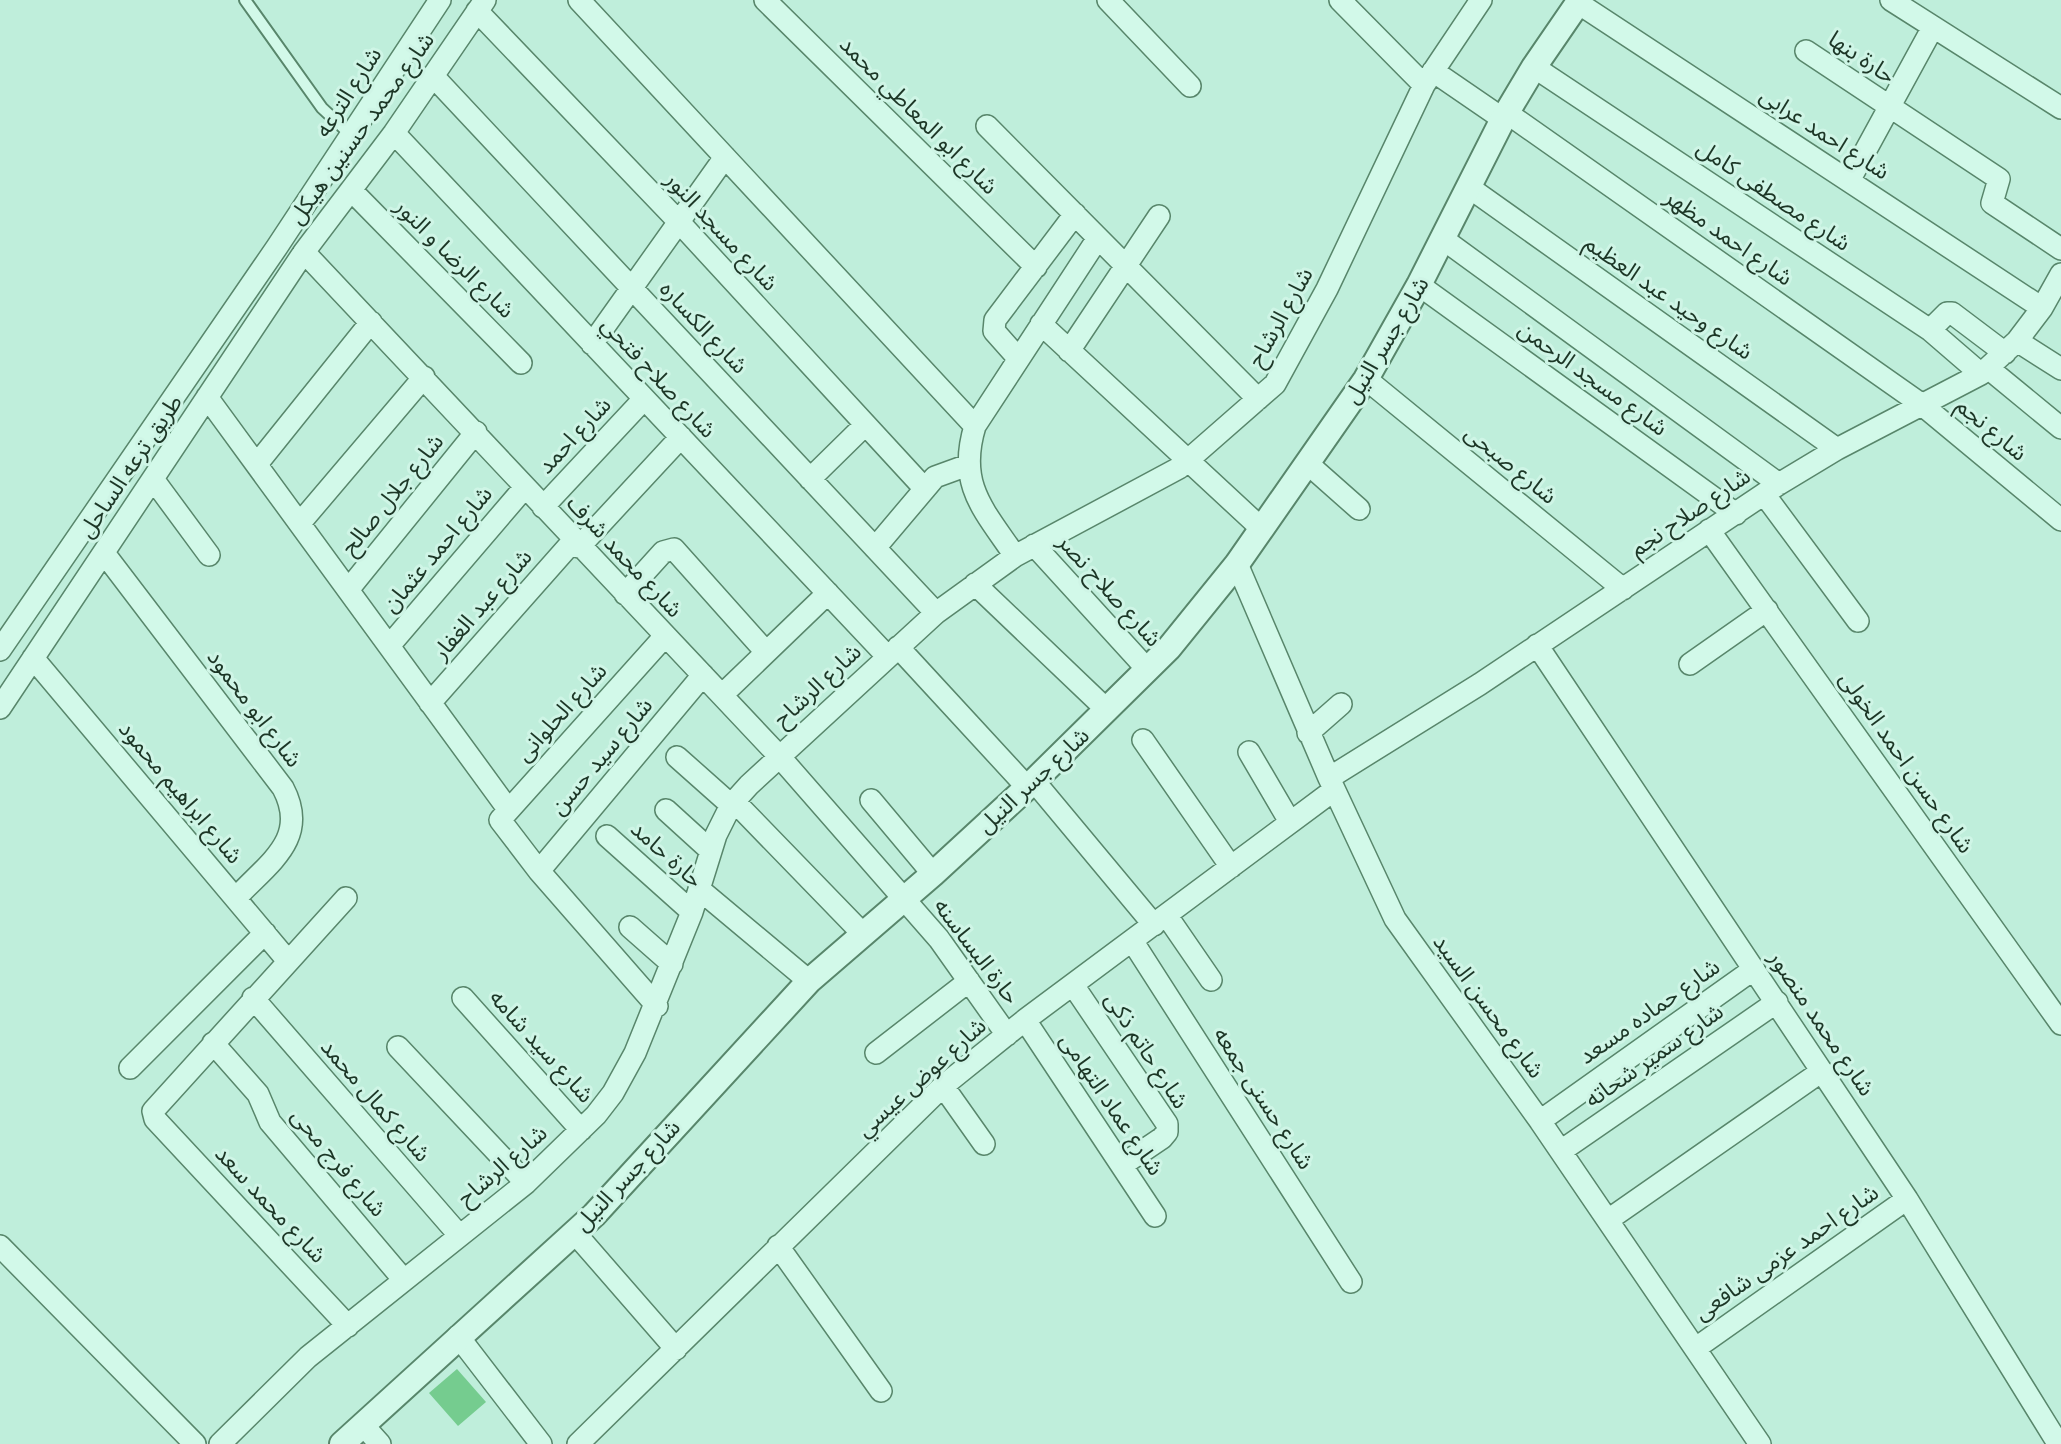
<svg xmlns="http://www.w3.org/2000/svg" width="2061" height="1444" font-family="'PT Serif','Noto Sans Arabic',serif">
	<rect width="100%" height="100%" fill="#bfeedb"/>
	<!-- building -->
	<path fill="#75cc8f" d="M457 1369 486 1402 458 1426 429 1393Z"/>
	<g fill="none" stroke-linecap="round" stroke-linejoin="round">
		<defs>
			<path id="service" d="M245 0 322 108 351 135"/>
			<path id="minor" d="M579 0 975 426
				M765 0 1036 267
				M1108 0 1190 86
				M1340 0 1424 85
				M1891 0 2061 108
				M1578 3 2042 308
				M477 11 679 222 925 489
				M1806 51 1999 179 1992 203 2061 249
				M1534 67 1930 330 1981 374
				M1433 71 1503 119
				M433 76 936 613
				M1507 113 1921 404 2061 520
				M987 126 1258 399
				M394 133 887 656
				M1849 181 1933 27
				M1470 188 1837 449
				M351 190 521 363
				M1443 239 1779 484
				M304 252 779 756 939 939 1007 1035
				M1419 285 1736 514
				M1041 324 1262 529
				M1930 330 1947 313H1952L2005 353
				M2017 341 2061 369
				M592 344 725 157
				M1069 351 1159 216
				M1018 358 994 331 995 320 1075 214
				M1988 368 2061 428
				M1366 379 1623 589
				M207 397 508 809
				M1307 463 1359 509
				M257 464 371 322
				M153 479 209 555
				M810 479 865 425
				M1764 494 1858 621
				M543 507 644 399
				M300 523 424 377
				M1709 530 2061 1024
				M1034 545 1147 669
				M579 547 681 437
				M875 548 935 477 968 465
				M104 553 283 788C310 839 268 863 236 898
				M1015 556C984 510 957 485 975 426L1098 238
				M1237 564 1329 778 1395 919 1540 1121 1760 1444
				M975 584 1107 710
				M348 590 476 432
				M625 594 663 552 674 549 766 652
				M1537 645 1907 1199 2054 1437
				M389 646 525 487
				M898 647 1027 787
				M0 650 277 247 440 0
				M33 658 288 961
				M1690 664 1767 610
				M722 695 828 593
				M430 703 574 540
				M0 708 304 252 394 133 485 0
				M1308 733 1341 704
				M1143 740 1231 867
				M1249 752 1290 822
				M677 757 731 805
				M1329 778 1480 684 1779 484 1837 449 1981 374 2017 341 2042 308 2061 274
				M1034 781 1154 925
				M871 800 933 874
				M734 801 863 934
				M666 810 710 850
				M607 836 692 912
				M539 871 703 675
				M699 889 809 981
				M346 898 153 1111 155 1119 348 1326
				M1167 916 1211 980
				M630 927 672 964
				M1133 942 1351 1282
				M1073 985 1167 1124V1132L1162 1138 1122 1165
				M253 998 459 1235
				M463 998 581 1130
				M657 1006 539 871 500 820 665 636
				M1025 1020 1155 1216
				M213 1043 258 1094 270 1122 403 1279
				M398 1047 526 1183
				M876 1053 969 981
				M130 1068 265 933
				M943 1086 984 1144
				M1540 1121 1754 969
				M1561 1151 1777 1002
				M1608 1220 1822 1071
				M574 1232 676 1349
				M0 1246 195 1444
				M778 1246 881 1391
				M458 1336 541 1444
				M1696 1348 1907 1199
				M363 1425 380 1444
				M220 1444 308 1357 526 1183 596 1115 613 1093 635 1053 692 912 716 835 731 805 749 785 936 613 1015 556 1179 468 1275 384 1327 289 1424 85 1481 0
				M578 1444 943 1086 1025 1020 1334 790"/>
			<path id="tertiary" d="M342 1444 594 1215 809 981 933 874 1034 781 1169 648 1237 564 1366 379 1419 285 1503 119 1534 67 1580 0"/>
		</defs>
		<!-- service casing -->
		<use href="#service" stroke="#58866b" stroke-width="14"/>
		<!-- minor casing -->
		<use href="#minor" stroke="#58866b" stroke-width="24"/>
		<!-- tertiary casing -->
		<use href="#tertiary" stroke="#58866b" stroke-width="28"/>
		<!-- service -->
		<use href="#service" stroke="#d2f9e9" stroke-width="10"/>
		<!-- minor -->
		<use href="#minor" stroke="#d2f9e9" stroke-width="21"/>
		<!-- tertiary -->
		<use href="#tertiary" stroke="#d2f9e9" stroke-width="24"/>
	</g>
	<g text-anchor="middle" stroke-width="6" stroke-linejoin="round" paint-order="stroke">
		<!-- street labels -->
		<g font-size="23" fill="#1c3626" stroke="#cff5e6">
			<text transform="translate(1862 57) rotate(34)" y="8">حارة بنها</text>
			<text transform="translate(348 92) rotate(-57)" y="8">شارع الترعه</text>
			<text transform="translate(919 115) rotate(45)" y="8">شارع ابو المعاطي محمد</text>
			<text transform="translate(361 128) rotate(-54)" y="8">شارع محمد حسنين هيكل</text>
			<text transform="translate(1825 133) rotate(33)" y="8">شارع احمد عرابى</text>
			<text transform="translate(1774 195) rotate(34)" y="8">شارع مصطفى كامل</text>
			<text transform="translate(722 231) rotate(47)" y="8">شارع مسجد النور</text>
			<text transform="translate(1729 237) rotate(35)" y="8">شارع احمد مظهر</text>
			<text transform="translate(455 258) rotate(45)" y="8">شارع الرضا و النور</text>
			<text transform="translate(1669 297) rotate(35)" y="8">شارع وحيد عبد العظيم</text>
			<text transform="translate(1280 317) rotate(-61)" y="8">شارع الرشاح</text>
			<text transform="translate(704 327) rotate(47)" y="8">شارع الكساره</text>
			<text transform="translate(1386 340) rotate(-59)" y="8">شارع جسر النيل</text>
			<text transform="translate(659 377) rotate(47)" y="8">شارع صلاح فتحي</text>
			<text transform="translate(1593 378) rotate(36)" y="8">شارع مسجد الرحمن</text>
			<text transform="translate(1992 429) rotate(40)" y="8">شارع نجم</text>
			<text transform="translate(574 435) rotate(-47)" y="8">شارع احمد</text>
			<text transform="translate(1511 464) rotate(39)" y="8">شارع صبحى</text>
			<text transform="translate(130 466) rotate(-56)" y="8">طريق ترعه الساحل</text>
			<text transform="translate(392 494) rotate(-51)" y="8">شارع جلال صالح</text>
			<text transform="translate(1690 512) rotate(-34)" y="8">شارع صلاح نجم</text>
			<text transform="translate(437 549) rotate(-50)" y="8">شارع احمد عثمان</text>
			<text transform="translate(625 556) rotate(47)" y="8">شارع محمد شرف</text>
			<text transform="translate(1110 590) rotate(48)" y="8">شارع صلاح نصر</text>
			<text transform="translate(482 604) rotate(-49)" y="8">شارع عبد الغفار</text>
			<text transform="translate(817 685) rotate(-43)" y="8">شارع الرشاح</text>
			<text transform="translate(255 708) rotate(53)" y="8">شارع ابو محمود</text>
			<text transform="translate(561 712) rotate(-48)" y="8">شارع الحلوانى</text>
			<text transform="translate(601 756) rotate(-50)" y="8">شارع سيد حسن</text>
			<text transform="translate(1907 762) rotate(55)" y="8">شارع حسن احمد الخولى</text>
			<text transform="translate(1033 780) rotate(-43)" y="8">شارع جسر النيل</text>
			<text transform="translate(181 792) rotate(50)" y="8">شارع ابراهيم محمود</text>
			<text transform="translate(667 854) rotate(42)" y="8">حارة حامد</text>
			<text transform="translate(977 951) rotate(53)" y="8">حارة البساسنه</text>
			<text transform="translate(1489 1006) rotate(54)" y="8">شارع محسن السيد</text>
			<text transform="translate(1649 1011) rotate(-35)" y="8">شارع حماده مسعد</text>
			<text transform="translate(1822 1023) rotate(56)" y="8">شارع محمد منصور</text>
			<text transform="translate(542 1046) rotate(48)" y="8">شارع سيد شامه</text>
			<text transform="translate(1147 1050) rotate(57)" y="8">شارع حاتم ذكى</text>
			<text transform="translate(1654 1055) rotate(-35)" y="8">شارع سمير شحاته</text>
			<text transform="translate(921 1077) rotate(-42)" y="8">شارع عوض عيسي</text>
			<text transform="translate(1264 1098) rotate(57)" y="8">شارع حسنى جمعه</text>
			<text transform="translate(376 1100) rotate(49)" y="8">شارع كمال محمد</text>
			<text transform="translate(1112 1104) rotate(56)" y="8">شارع عماد التهامى</text>
			<text transform="translate(339 1162) rotate(50)" y="8">شارع فرج محى</text>
			<text transform="translate(502 1165) rotate(-41)" y="8">شارع الرشاح</text>
			<text transform="translate(627 1175) rotate(-47)" y="8">شارع جسر النيل</text>
			<text transform="translate(271 1204) rotate(47)" y="8">شارع محمد سعد</text>
			<text transform="translate(1786 1252) rotate(-35)" y="8">شارع احمد عزمى شافعى</text>
		</g>
	</g>
</svg>
